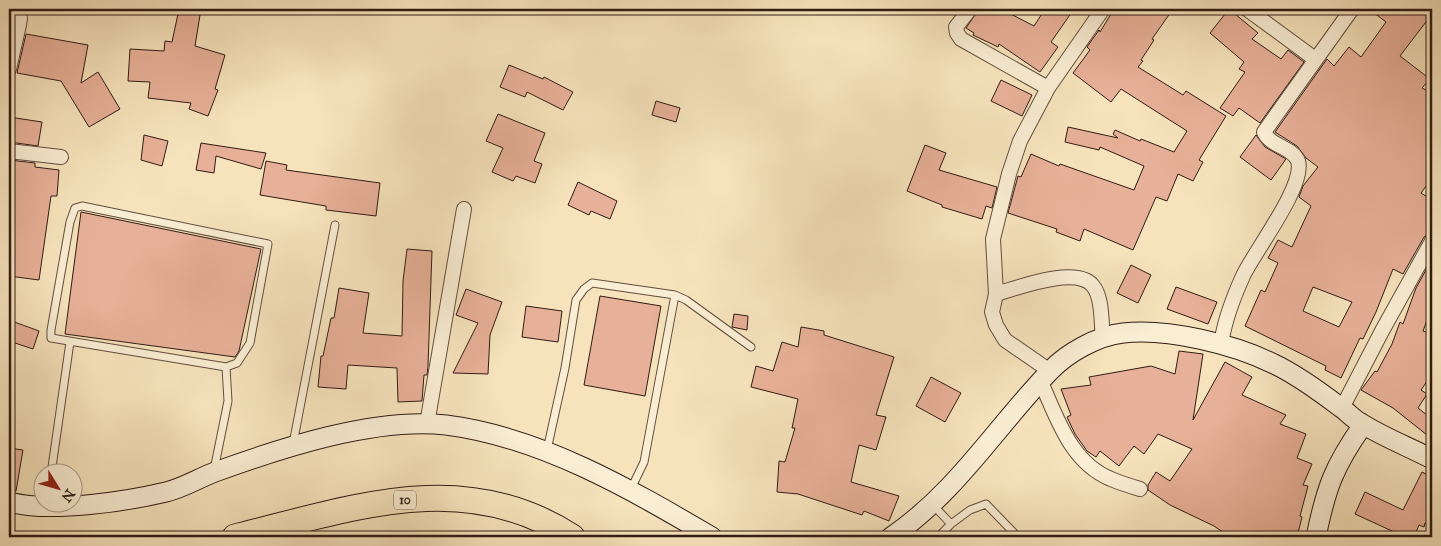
<svg xmlns="http://www.w3.org/2000/svg" width="1441" height="546" font-family="'IM FELL Great Primer',serif">
	<rect width="100%" height="100%" fill="#f6e3bc"/>
	<filter id="stains"><feTurbulence type="fractalNoise" baseFrequency=".004" numOctaves="4"/><feColorMatrix values="0 0 0 0 .2 0 0 0 0 .09 0 0 0 0 .02 0 0 0 .5 -.17"/></filter>
	<radialGradient id="worn" r=".72"><stop offset=".6" stop-color="#630" stop-opacity="0"/><stop offset="1" stop-color="#630" stop-opacity=".3"/></radialGradient>
	<!-- building -->
	<path fill="#e7b098" stroke="#301c14" fill-rule="evenodd" d="M179 9H201L195 46 225 55 215 89 218 90 208 116 189 109 191 103 148 98 150 82 128 81 130 49 164 51 165 41 172 42Z
		M979 9H1001L1034 26 1045 9H1074L1051 42 1058 47 1040 72 999 44 998 47 973 35 974 33 966 28Z
		M1114 9H1173L1152 39 1154 40 1141 60 1143 61 1138 67 1183 95 1186 91 1226 116 1199 160 1203 162 1193 181 1178 174 1167 201 1156 197 1133 250 1084 229 1080 241 1056 232 1057 229 1008 213 1018 176 1021 177 1031 154 1059 166 1060 164 1134 190 1144 166 1100 147 1099 150 1065 142 1068 127 1118 138 1113 134 1115 130 1140 141 1141 139 1174 152 1187 131 1121 89 1111 102 1073 73 1090 50 1087 47 1099 30 1100 32Z
		M1229 9 1258 33 1252 39 1281 59 1288 50 1304 62 1260 123 1239 108 1233 116 1220 108 1245 72 1239 69 1244 62 1210 33Z
		M1369 9H1426L1432 14 1400 56 1430 79 1422 88 1432 93V160L1428 169 1432 172V178L1421 193 1432 200V232L1424 237 1403 274 1393 269 1376 312 1363 339 1360 338 1341 378 1325 370 1326 366 1245 326 1261 290 1265 292 1278 263 1268 258 1278 240 1292 247 1311 206 1299 197 1303 186 1318 167 1306 158 1297 146 1275 132 1327 59 1334 66 1349 47 1361 57 1386 22ZM1313 287 1352 302 1339 327 1303 311Z
		M26 34 88 45 81 83 98 72 120 109 89 127 61 81 17 73Z
		M509 65 543 79 544 77 573 92 563 110 527 92 525 97 500 87Z
		M1001 80 1032 95 1022 116 991 101Z
		M656 101 680 108 676 122 652 115Z
		M498 114 545 133 534 161 542 164 535 183 516 176 513 181 492 172 503 148 486 141Z
		M9 117 42 122 38 146 9 142Z
		M144 135 168 141 162 166 141 160Z
		M1256 135 1265 147 1286 159 1271 180 1240 157Z
		M201 143 207 144 266 153 261 169 216 156 214 173 196 170Z
		M925 145 946 153 939 170 997 187 992 208 986 206 982 219 942 207V205L907 191Z
		M9 160 35 163V167L59 170 57 196H51L39 280 9 276Z
		M266 161 287 165 286 170 380 183 376 216 326 210V206L260 195Z
		M578 182 617 201 610 219 591 211 589 215 568 205Z
		M81 212 261 249 239 351 235 357 65 334Z
		M407 249 432 251 428 366 427 375H424L422 401 398 402 397 368 348 365 346 389 318 387 321 356H323L331 318H334L339 288 369 293 363 333 402 336 403 281Z
		M1432 259V307L1423 331 1432 334V374L1421 390 1427 394 1418 408 1432 419V439L1393 408 1361 390 1375 371 1377 372 1392 344 1400 322 1403 324 1416 288Z
		M1131 265 1151 275 1138 303 1117 293Z
		M1176 287 1217 302 1208 324 1167 309Z
		M466 289 502 302 490 335 488 374 453 373 478 323 456 315Z
		M600 296 661 306 645 396 584 385Z
		M526 306 562 311 558 342 522 337Z
		M734 314 748 316 747 330 732 327Z
		M9 320 39 331 33 349 9 341Z
		M801 327 824 331V335L894 357 876 415 886 417 876 450 859 445 851 482 899 496 889 521 864 511 862 515 798 494 777 492 779 461 785 462 795 428H792L798 399 751 387 756 366 773 371 782 342 798 347Z
		M1179 351 1203 354 1193 420 1225 362 1252 377 1242 395 1286 415 1280 424 1306 434 1297 458 1312 464 1303 485 1308 486 1300 516 1302 517 1297 537H1230L1214 526 1170 505 1148 490V485L1156 472 1170 481 1192 449 1158 434 1144 454 1134 446 1119 466 1100 451 1096 457 1087 451 1075 434 1067 417 1071 415 1061 389 1091 385 1089 377 1151 366 1175 374Z
		M931 377 961 393 945 422 916 406Z
		M9 448 23 450 16 491 9 490Z
		M1422 472 1432 477V528L1425 523 1424 527 1419 525 1414 537H1405L1355 514 1365 492 1403 510Z"/>
	<g fill="none" stroke-linecap="round" stroke-linejoin="round">
		<defs>
			<path id="lane" d="M82 206 268 244 250 343 237 363 226 367 51 338V330L70 222 75 208Z
				M293 444 335 225
				M547 450 565 368 576 300 584 289 592 283 675 295 686 300 751 347
				M214 470 228 401 226 367
				M51 474 70 342
				M630 491 644 462 675 295
				M933 505 951 524 938 537
				M951 524 970 510 986 504 1018 537"/>
			<path id="street" d="M970 9 956 27 957 33 961 39 1048 88
				M1247 9 1315 59
				M9 69 19 25 20 18 13 9
				M9 151 61 157
				M996 294C1017 288 1077 265 1093 286 1103 298 1101 324 1103 339
				M1221 345C1224 322 1233 298 1243 276 1254 252 1306 185 1298 161 1293 147 1269 146 1264 132L1352 9
				M1050 371 1005 340 996 325 992 312 996 294 993 239 1009 174 1020 141 1048 88 1103 9
				M1041 382C1057 418 1071 463 1111 479 1120 483 1130 486 1140 489
				M1342 408 1382 331 1432 241
				M427 424 464 209"/>
			<path id="secondary" d="M9 502C50 513 124 502 166 492 183 488 199 478 215 472 281 448 375 417 446 425 541 437 630 489 712 537
				M891 537C956 493 996 427 1050 371 1067 353 1097 336 1123 333 1167 328 1234 344 1274 364 1297 375 1319 391 1340 407 1348 412 1353 419 1361 423 1383 437 1409 447 1432 459
				M1316 537C1326 488 1334 466 1363 425"/>
			<path id="highway" d="M235 537C350 509 463 466 572 537"/>
		</defs>
		<!-- lane casing -->
		<use href="#lane" stroke="#624e3e" stroke-width="9"/>
		<!-- street casing -->
		<use href="#street" stroke="#624e3e" stroke-width="16"/>
		<!-- secondary casing -->
		<use href="#secondary" stroke="#301c14" stroke-width="21"/>
		<!-- highway casing -->
		<use href="#highway" stroke="#301c14" stroke-width="27"/>
		<!-- lane -->
		<use href="#lane" stroke="#f9edd3" stroke-width="7"/>
		<!-- street -->
		<use href="#street" stroke="#f9edd3" stroke-width="14"/>
		<!-- secondary -->
		<use href="#secondary" stroke="#f9edd3" stroke-width="19"/>
		<!-- highway -->
		<use href="#highway" stroke="#f6e3bc" stroke-width="25"/>
	</g>
	<g text-anchor="middle" stroke-width="4" stroke-linejoin="round" paint-order="stroke">
		<!-- shield labels -->
		<rect fill="#f9edd3" stroke="#6c5b4d" stroke-width="1" x="394" y="490.5" width="22" height="19" rx="4"/>
		<g font-size="12" font-weight="bold" fill="#301c14">
			<text x="405" y="504">10</text>
		</g>
	</g>
	<!-- margin -->
	<rect width="1441" height="546" fill="none" stroke="#f6e3bc" stroke-width="30"/>
	<rect x="10" y="10" width="1421" height="526" fill="none" stroke="#301c14" stroke-width="2.5"/>
	<rect x="15" y="15" width="1411" height="516" fill="none" stroke="#301c14"/>
	<!-- north arrow -->
	<g transform="translate(58 488) rotate(127)"><circle r="24" fill="#f9edd3" stroke="#a99987"/>
	<path d="M0-4L9 19L0 12L-9 19Z" fill="#8f2418"/>
	<text y="-8" font-size="14" font-weight="bold" text-anchor="middle" fill="#301c14">N</text>
	</g>
	<rect width="100%" height="100%" filter="url(#stains)"/>
	<rect width="100%" height="100%" fill="url(#worn)"/>
</svg>
